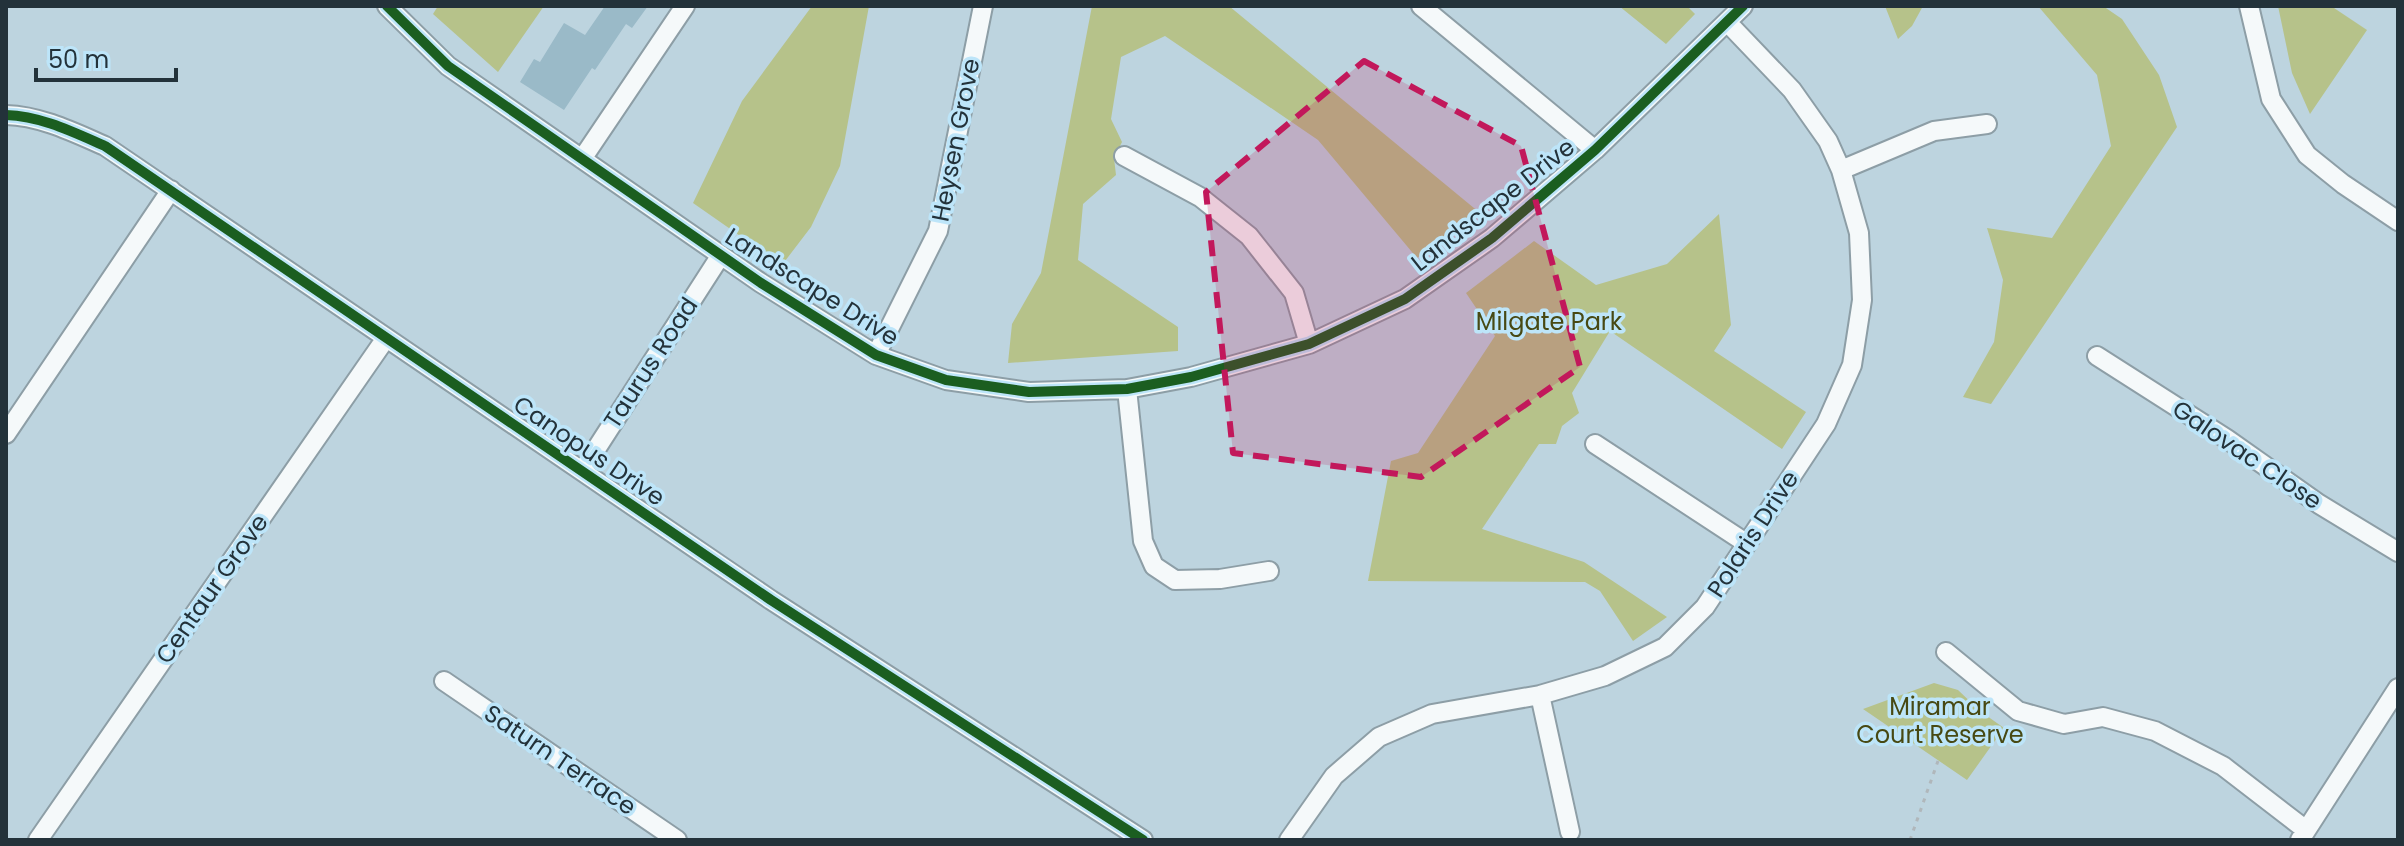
<svg xmlns="http://www.w3.org/2000/svg" width="2404" height="846" font-family="Poppins,sans-serif">
	<rect width="100%" height="100%" fill="#bdd4df"/>
	<!-- green -->
	<path fill="#b6c28a" d="M438 6H544L498 72 433 14Z
		M812 6H869L840 166 811 227 782 265 693 203 742 101Z
		M1092 6H1229L1480 213 1417 258 1318 140 1165 36 1121 57 1111 119 1122 142 1114 158 1116 175 1083 204 1078 260 1178 327V351L1008 363 1012 324 1041 273Z
		M1619 6H1687L1695 14 1666 44Z
		M1885 6H1923L1912 26 1898 39Z
		M2038 6H2103L2122 19 2159 75 2177 127 1991 404 1963 397 1994 342 2003 280 1987 228 2052 238 2111 146 2097 75Z
		M2278 6H2331L2367 30 2310 114 2292 73Z
		M1719 214 1731 325 1714 351 1806 412 1782 449 1610 331 1572 393 1579 413 1562 426 1556 444H1539L1482 529 1584 562 1667 617 1633 641 1600 591 1585 582 1368 581 1391 461 1418 453 1495 336 1466 293 1534 241 1596 285 1667 264Z
		M1934 683 1958 690 1980 711 2004 728 1967 780 1863 709Z"/>
	<!-- building -->
	<path fill="#9abac8" d="M605 6H648L632 28 626 24 595 70 592 68 564 110 520 82 534 59 540 62 564 23 585 35Z"/>
	<g fill="none" stroke-linecap="round" stroke-linejoin="round">
		<defs>
			<path id="minor" d="M387 6 448 66 761 283 876 355 946 380 1029 392 1127 389 1191 377 1309 344 1405 299 1492 238 1595 150 1743 6
				M1421 6 1595 150
				M2249 6 2271 99 2307 155 2343 184 2398 221
				M6 115C41 116 73 132 105 146L771 600 1143 840
				M1124 156 1200 197 1249 236 1294 293 1309 344
				M582 159 685 6
				M1841 170 1934 131 1987 124
				M876 355 938 231 983 6
				M2097 356 2227 439 2319 504 2398 552
				M1127 389 1143 541 1154 566 1175 580 1220 579 1269 571
				M6 434 171 190
				M1595 444 1746 543
				M582 471 721 255
				M1946 652 2018 711 2064 724 2103 717 2155 731 2223 766 2306 830
				M444 681 677 840
				M1540 695 1570 832
				M38 840 386 338
				M1289 840 1334 776 1379 737 1432 714 1540 695 1605 676 1665 647 1705 607 1826 424 1852 365 1862 300 1859 233 1841 170 1828 141 1792 90 1727 22
				M2300 840 2398 688"/>
		</defs>
		<!-- minor casing -->
		<use href="#minor" stroke="#8d9ea6" stroke-width="22"/>
		<!-- path -->
		<path stroke="#b0b7bb" stroke-width="3" stroke-dasharray="4 6" stroke-linecap="butt" d="M1910 840 1938 761"/>
		<!-- minor -->
		<use href="#minor" stroke="#f5f9fa" stroke-width="18"/>
		<defs>
			<path id="cycleway" d="M387 6 448 66 761 283 876 355 946 380 1029 392 1127 389 1191 377 1309 344 1405 299 1492 238 1595 150 1743 6
				M6 115C41 116 73 132 105 146L771 600 1143 840"/>
		</defs>
		<!-- cycleway casing -->
		<use href="#cycleway" stroke="#bde5f9" stroke-width="15"/>
		<!-- cycleway -->
		<use href="#cycleway" stroke="#1b5e20" stroke-width="10"/>
	</g>
	<!-- marked area -->
	<path fill="#c2185b" fill-opacity="0.2" stroke="#c2185b" stroke-width="6" stroke-dasharray="16 10" stroke-linejoin="round" d="M1364 61 1521 146 1580 367 1421 477 1233 453 1206 192Z"/>
	<g text-anchor="middle" stroke-width="7" stroke-linejoin="round" paint-order="stroke">
		<!-- street labels -->
		<g font-size="24" fill="#23323a" stroke="#bde5f9">
			<text transform="translate(956 140) rotate(-79)" y="8">Heysen Grove</text>
			<text transform="translate(1493 205) rotate(-38)" y="8">Landscape Drive</text>
			<text transform="translate(812 287) rotate(32)" y="8">Landscape Drive</text>
			<text transform="translate(651 363) rotate(-57)" y="8">Taurus Road</text>
			<text transform="translate(589 451) rotate(34)" y="8">Canopus Drive</text>
			<text transform="translate(2247 455) rotate(34)" y="8">Galovac Close</text>
			<text transform="translate(1753 534) rotate(-57)" y="8">Polaris Drive</text>
			<text transform="translate(212 589) rotate(-55)" y="8">Centaur Grove</text>
			<text transform="translate(560 760) rotate(34)" y="8">Saturn Terrace</text>
		</g>
		<!-- park labels -->
		<g font-size="24" fill="#474913" stroke="#bde5f9">
			<text x="1549" y="330">Milgate Park</text>
			<text x="1940" y="715">Miramar<tspan x="1940" dy="28">Court Reserve</tspan></text>
		</g>
	</g>
	<!-- border -->
	<rect width="2404" height="846" fill="none" stroke="#23323a" stroke-width="16"/>
	<!-- scale -->
	<path d="M36 68v12h140v-12" fill="none" stroke="#23323a" stroke-width="4"/>
	<text x="48" y="68" font-size="24" fill="#23323a" stroke="#bde5f9" stroke-width="6" paint-order="stroke">50 m</text>
</svg>
